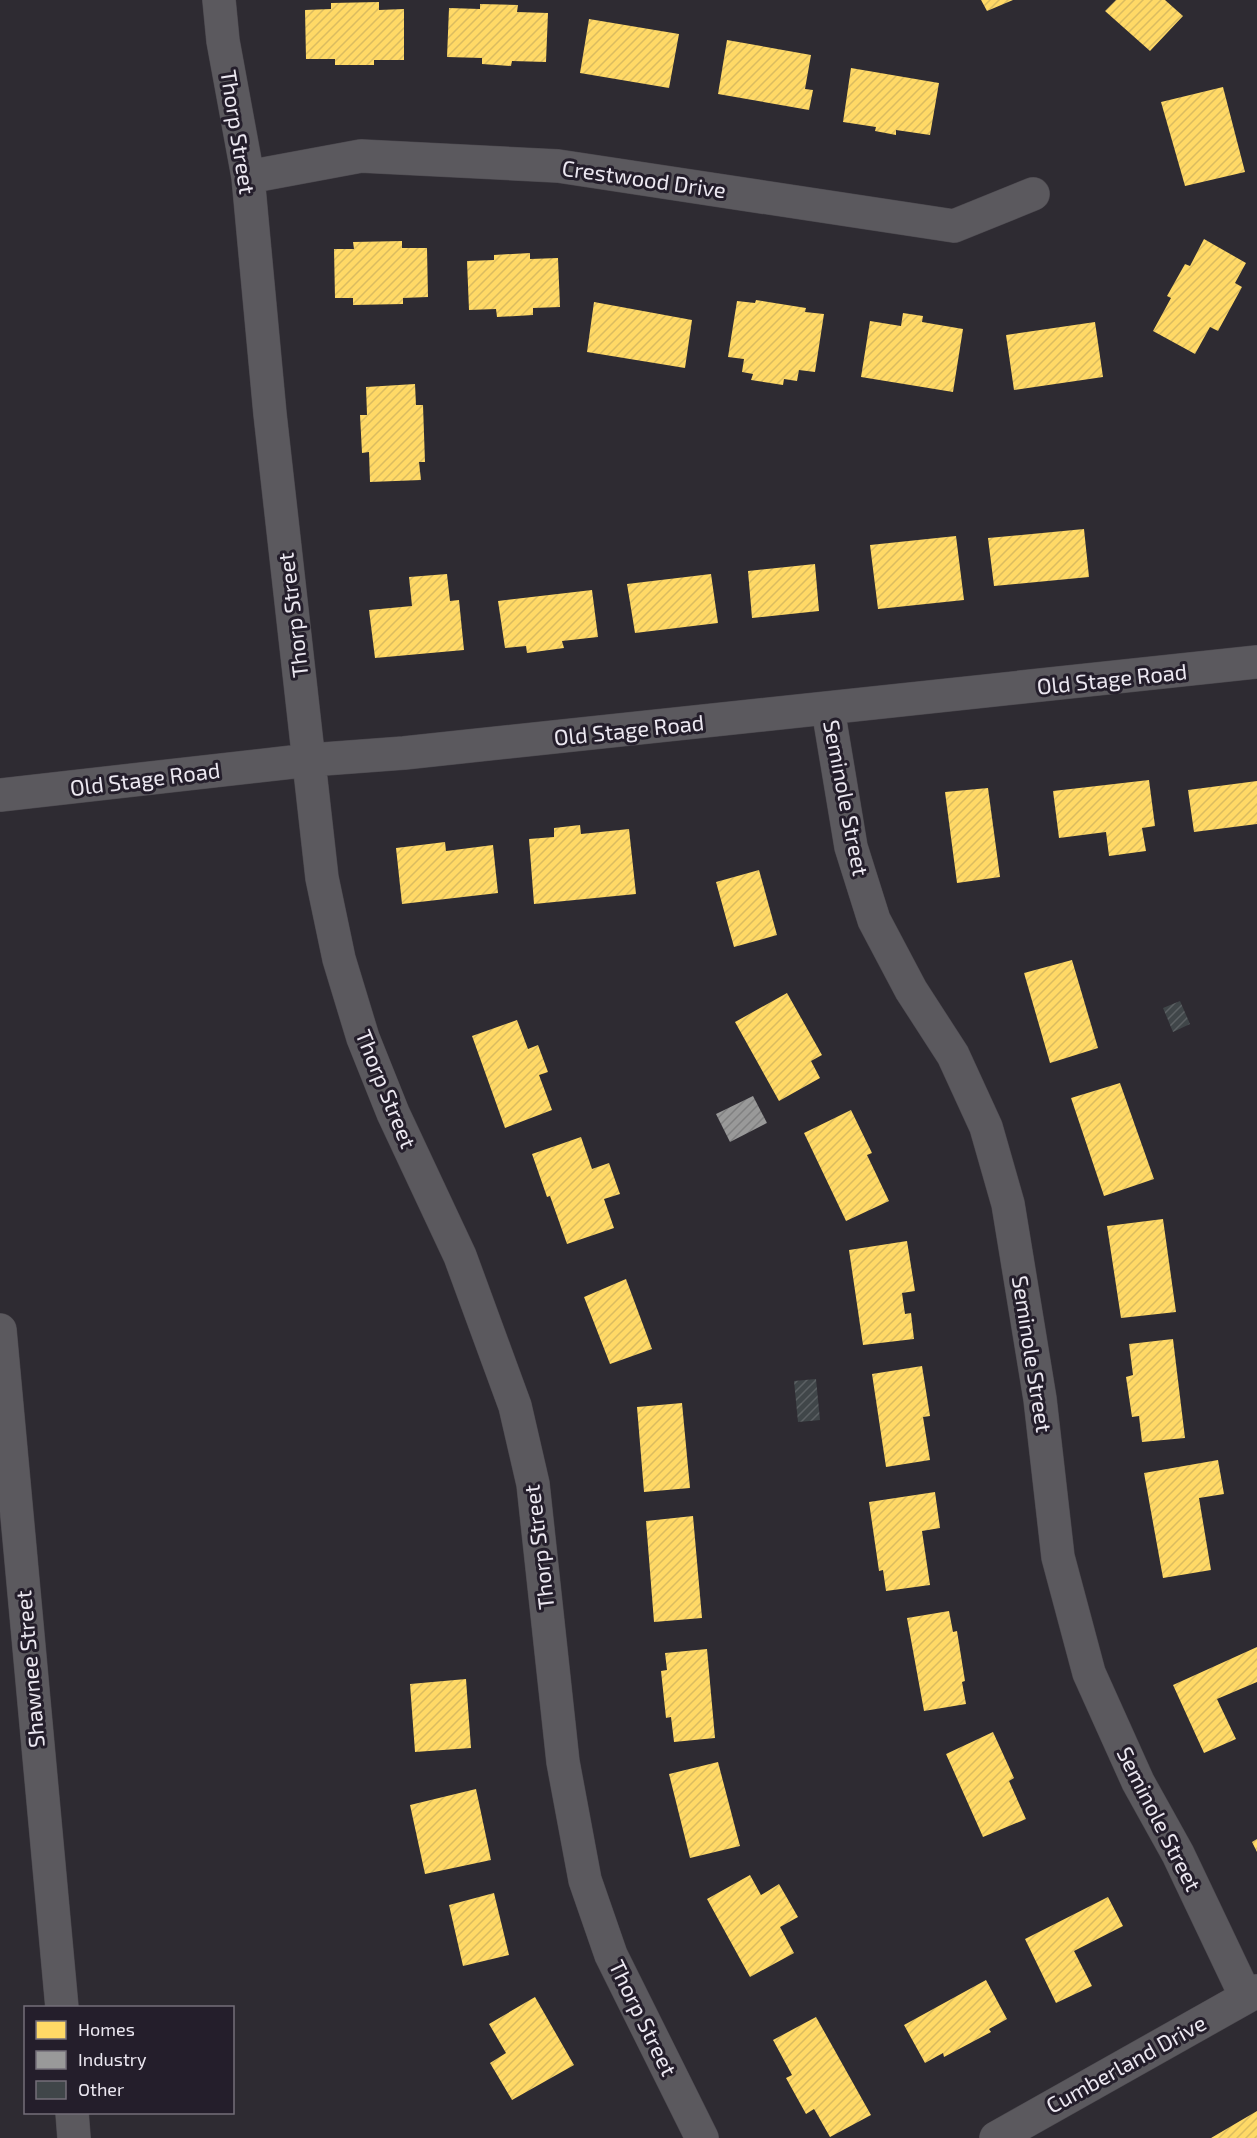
<svg xmlns="http://www.w3.org/2000/svg" width="1257" height="2138" font-family="'Exo 2',sans-serif">
	<defs>
		<pattern id="homes-hatch" width="6" height="6" patternUnits="userSpaceOnUse" patternTransform="scale(1.5)"><rect width="6" height="6" fill="#ffd966"/><path d="M-1 1l2-2M0 6l6-6M5 7l2-2" fill="none" stroke="#dabc60"/></pattern>
		<pattern id="industry-hatch" width="6" height="6" patternUnits="userSpaceOnUse" patternTransform="scale(1.5)"><rect width="6" height="6" fill="#999"/><path d="M-1 1l2-2M0 6l6-6M5 7l2-2" fill="none" stroke="#808081"/></pattern>
		<pattern id="building-hatch" width="6" height="6" patternUnits="userSpaceOnUse" patternTransform="scale(1.5)"><rect width="6" height="6" fill="#404649"/><path d="M-1 1l2-2M0 6l6-6M5 7l2-2" fill="none" stroke="#5c6164"/></pattern>
	</defs>
	<rect width="100%" height="100%" fill="#2e2b32"/>
	<!-- homes -->
	<path fill="url(#homes-hatch)" d="M981 0H1013L987 11Z
		M1116 0H1165L1183 16 1150 51 1105 11Z
		M379 2V10L404 9V60H374V65H335V59H306L305 10 331 9V3Z
		M480 4 518 5 517 12 548 13 546 62 512 61 511 66 482 64V58L447 57 449 8 480 9Z
		M589 19 679 34 669 88 580 73Z
		M727 40 811 55 805 89 813 90 809 110 718 94Z
		M851 68 939 83 930 135 896 130V135L875 131 876 127 843 122Z
		M1223 87 1245 172 1185 186 1161 102Z
		M1204 239 1246 263 1235 283 1242 287 1218 331 1210 327 1195 354 1153 331 1171 298 1167 296 1185 264 1190 266Z
		M402 241V248H427L428 297 403 298V304L353 305V298H335L334 249H354L353 242Z
		M530 253V259L558 258 560 307 533 308V315L497 317 496 309 469 310 467 261 494 260V255Z
		M756 300 806 308 805 312 824 314 815 372 799 370 797 381 784 379 783 385 751 380 753 374 742 372 744 359 728 357 737 301 755 303Z
		M594 302 692 320 685 368 587 352Z
		M903 313 923 316 922 322 963 329 953 392 861 377 870 321 901 326Z
		M1095 322 1103 377 1014 390 1006 335Z
		M415 384 416 405H423L425 462H419L421 480 370 482 369 452 362 453 360 415H367L366 387Z
		M1084 529 1089 577 994 586 988 538Z
		M956 536 964 600 878 609 870 545Z
		M815 564 819 611 752 618 748 571Z
		M447 574 450 601 459 600 464 650 375 658 369 610 412 606 409 577Z
		M711 574 718 623 635 633 627 584Z
		M592 590 598 637 562 641 564 648 527 653 526 646 505 648 498 601Z
		M1149 780 1155 826 1142 828 1146 851 1109 856 1106 832 1059 838 1053 791Z
		M1257 781V824L1194 832 1188 790Z
		M988 788 1000 877 957 883 945 792Z
		M580 825 581 834 629 829 636 894 534 904 529 839 554 837V828Z
		M445 842 446 851 493 845 498 893 402 904 396 848Z
		M759 870 777 935 734 947 716 882Z
		M1072 960 1098 1048 1050 1063 1024 973Z
		M787 993 822 1055 811 1061 820 1078 779 1101 735 1022Z
		M517 1020 528 1049 538 1045 548 1072 539 1075 552 1110 505 1128 472 1036Z
		M1120 1083 1154 1179 1104 1196 1071 1098Z
		M851 1110 872 1153 867 1155 889 1201 846 1221 804 1133Z
		M581 1137 592 1169 609 1163 620 1194 604 1199 614 1228 567 1244 550 1196 547 1197 532 1154Z
		M1163 1219 1176 1312 1121 1318 1107 1226Z
		M907 1241 915 1291 902 1293 905 1314 911 1313 914 1339 863 1345 849 1250Z
		M626 1279 652 1349 610 1364 584 1297Z
		M1173 1339 1185 1438 1142 1442 1139 1416 1132 1417 1126 1377 1133 1375 1129 1344Z
		M922 1366 930 1416 923 1417 930 1460 886 1467 872 1374Z
		M682 1403 690 1488 644 1492 637 1407Z
		M1218 1460 1224 1494 1199 1498 1211 1570 1163 1578 1144 1473Z
		M935 1492 940 1528 922 1531 930 1585 886 1591 883 1570 879 1571 869 1502Z
		M693 1516 702 1618 654 1622 646 1521Z
		M949 1611 953 1632 957 1631 965 1681 962 1682 966 1704 924 1711 907 1618Z
		M1257 1647V1682L1217 1699 1236 1739 1204 1753 1173 1685Z
		M707 1649 715 1738 674 1742 671 1717 666 1718 661 1671 667 1670 665 1653Z
		M466 1679 471 1748 415 1752 410 1684Z
		M993 1732 1014 1778 1009 1781 1026 1819 983 1837 946 1754Z
		M718 1762 740 1846 690 1858 669 1774Z
		M476 1789 491 1860 425 1874 410 1805Z
		M1257 1839V1852L1252 1842Z
		M750 1875 761 1895 779 1884 798 1917 780 1927 794 1953 750 1977 707 1899Z
		M494 1893 509 1955 463 1966 449 1905Z
		M1108 1897 1123 1926 1074 1951 1092 1986 1056 2003 1025 1939Z
		M986 1980 1007 2019 989 2029 991 2032 944 2057 943 2053 925 2063 904 2025Z
		M535 1997 574 2065 512 2100 490 2063 506 2053 489 2024Z
		M816 2017 871 2115 830 2137 814 2109 806 2114 786 2078 792 2075 773 2040Z
		M1257 2111V2138H1211Z"/>
	<!-- industry -->
	<path fill="url(#industry-hatch)" d="M753 1096 767 1123 730 1142 716 1114Z"/>
	<!-- building -->
	<path fill="url(#building-hatch)" d="M1180 1001 1190 1024 1173 1032 1163 1008Z
		M816 1379 820 1420 798 1422 794 1381Z"/>
	<g fill="none" stroke-linecap="round" stroke-linejoin="round">
		<defs>
			<path id="minor" d="M219 0 223 41 248 177 270 414 322 878 339 959 363 1038 393 1113 460 1256 515 1406 533 1484 563 1762 585 1880 611 1955 702 2138
				M248 177 361 156 558 166 954 226 1033 194
				M828 709 851 847 874 920 911 990 953 1055 986 1127 1008 1204 1040 1399 1058 1557 1089 1673 1138 1782 1178 1854 1246 1997
				M0 795 310 760 404 753 1257 662
				M0 1330 62 2008
				M72 2112 74 2138
				M996 2138 1257 1991"/>
		</defs>
		<!-- minor casing -->
		<use href="#minor" stroke="#4a474d" stroke-width="34"/>
		<!-- minor -->
		<use href="#minor" stroke="#5b595e" stroke-width="33"/>
	</g>
	<g text-anchor="middle" stroke-width="6" stroke-linejoin="round" paint-order="stroke">
		<!-- street labels -->
		<g font-size="22" fill="#ece8f1" stroke="#241e2b">
			<text transform="translate(238 132) rotate(81)" y="8">Thorp Street</text>
			<text transform="translate(644 179) rotate(8)" y="8">Crestwood Drive</text>
			<text transform="translate(293 615) rotate(-97)" y="8">Thorp Street</text>
			<text transform="translate(1112 679) rotate(-6)" y="8">Old Stage Road</text>
			<text transform="translate(629 730) rotate(-6)" y="8">Old Stage Road</text>
			<text transform="translate(145 779) rotate(-7)" y="8">Old Stage Road</text>
			<text transform="translate(846 798) rotate(79)" y="8">Seminole Street</text>
			<text transform="translate(386 1089) rotate(68)" y="8">Thorp Street</text>
			<text transform="translate(1032 1354) rotate(81)" y="8">Seminole Street</text>
			<text transform="translate(539 1547) rotate(-97)" y="8">Thorp Street</text>
			<text transform="translate(30 1669) rotate(-95)" y="8">Shawnee Street</text>
			<text transform="translate(1159 1819) rotate(63)" y="8">Seminole Street</text>
			<text transform="translate(643 2018) rotate(64)" y="8">Thorp Street</text>
			<text transform="translate(1126 2064) rotate(-29)" y="8">Cumberland Drive</text>
		</g>
	</g>
	<!-- legend -->
	<rect x="24" y="2006" width="210" height="108" fill="#241e2b" stroke="#746f7a" stroke-width="1.5"/>
	<rect x="36" y="2021" width="30" height="18" fill="#ffd966" stroke="#746f7a" stroke-width="1.5"/>
	<text x="78" y="2036" font-size="18" fill="#ece8f1">Homes</text>
	<rect x="36" y="2051" width="30" height="18" fill="#999999" stroke="#746f7a" stroke-width="1.5"/>
	<text x="78" y="2066" font-size="18" fill="#ece8f1">Industry</text>
	<rect x="36" y="2081" width="30" height="18" fill="#404649" stroke="#746f7a" stroke-width="1.5"/>
	<text x="78" y="2096" font-size="18" fill="#ece8f1">Other</text>
</svg>
